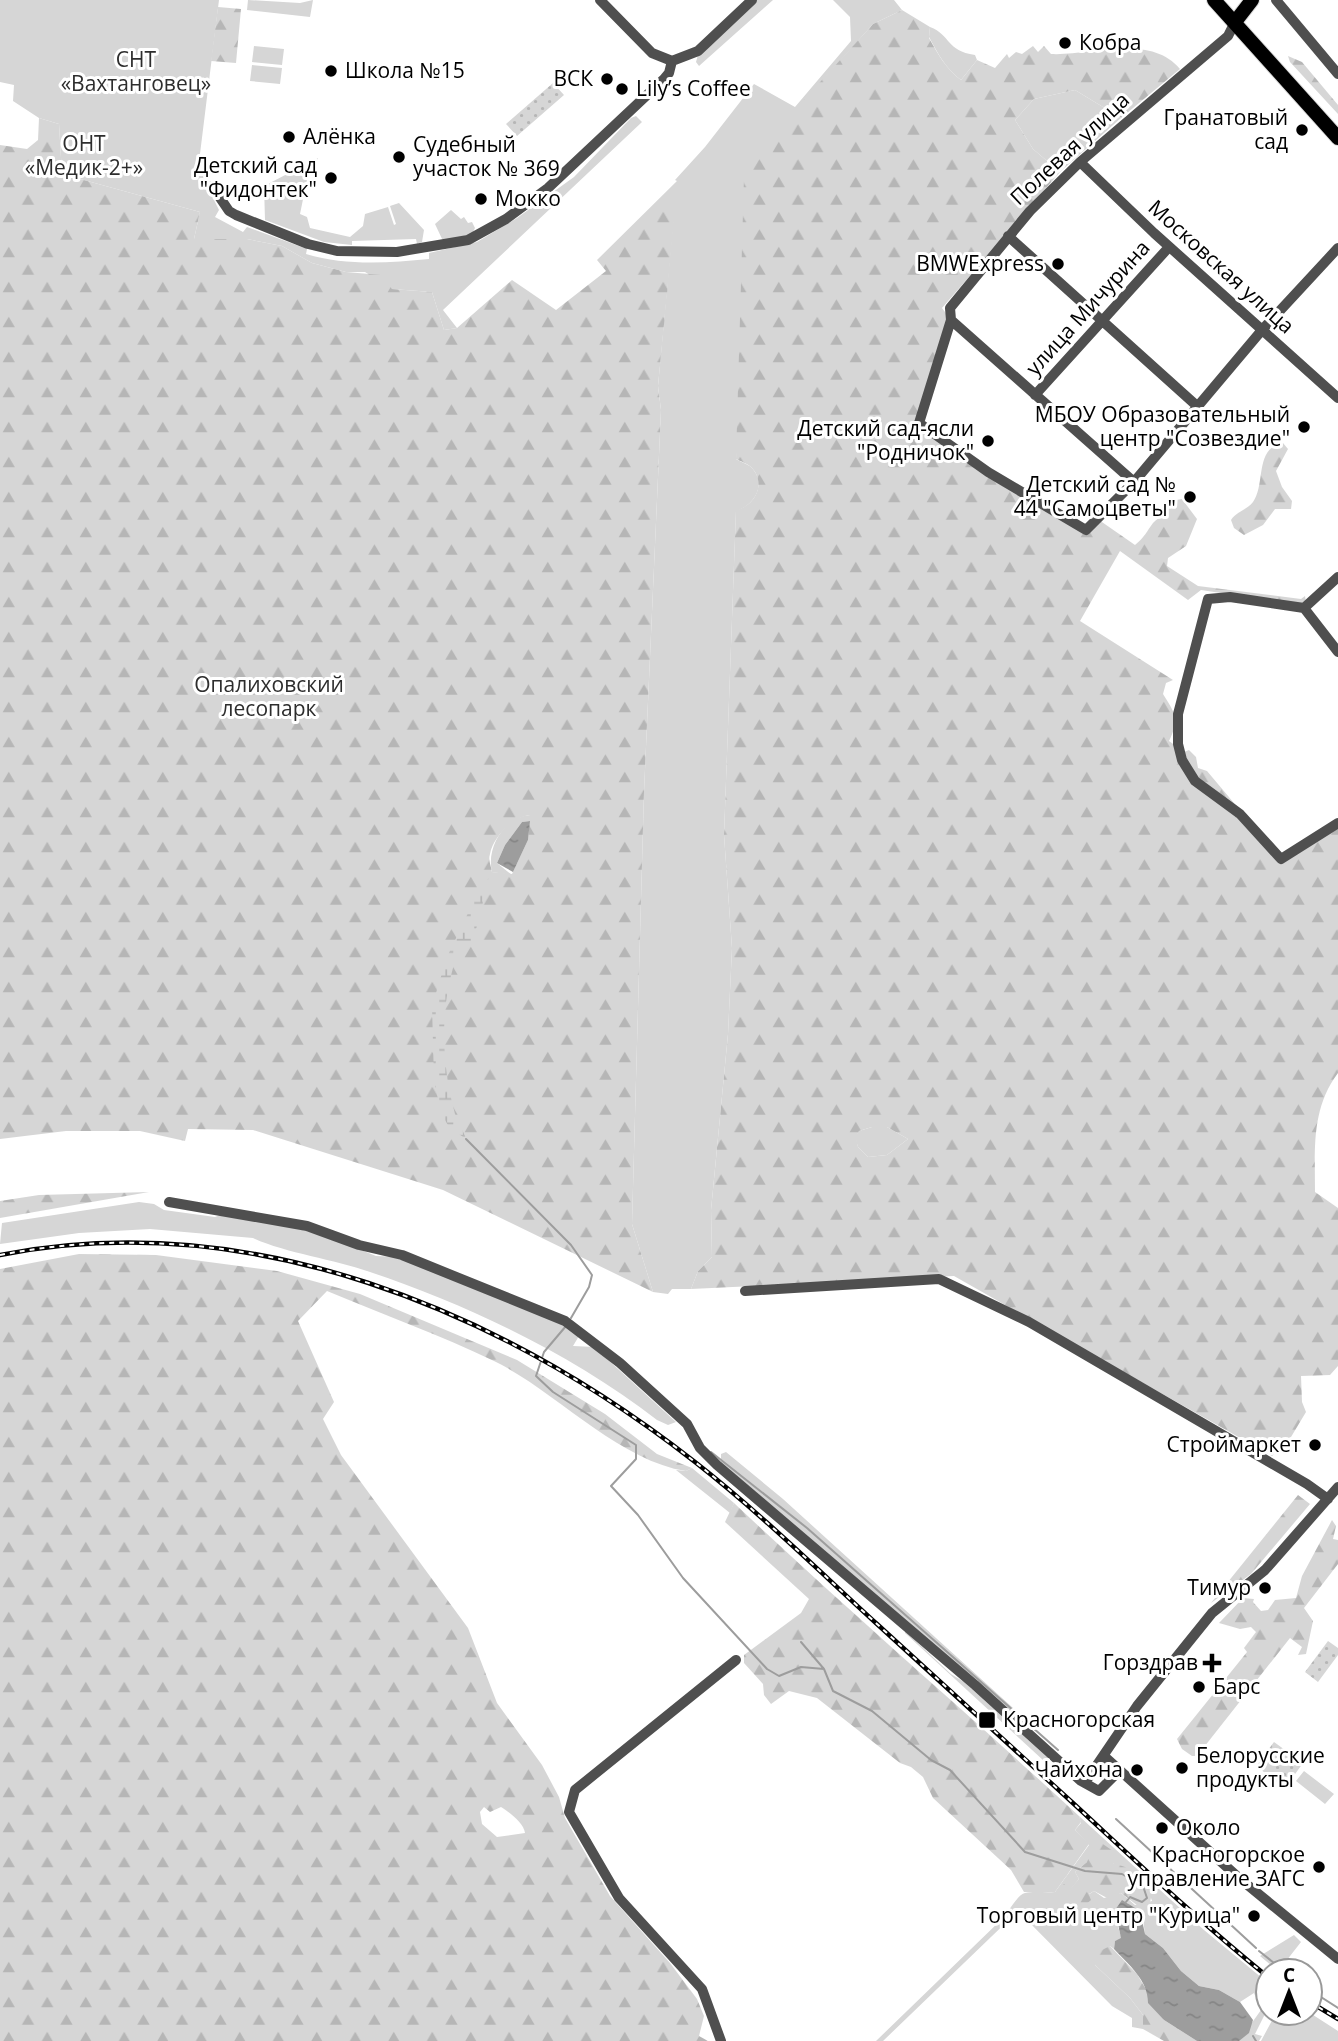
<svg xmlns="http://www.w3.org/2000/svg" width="1338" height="2041" font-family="'Open Sans',sans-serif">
	<defs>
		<pattern id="forest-firs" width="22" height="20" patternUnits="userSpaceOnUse" patternTransform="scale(1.75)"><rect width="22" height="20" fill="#d6d6d6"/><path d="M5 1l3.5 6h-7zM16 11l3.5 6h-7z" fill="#b6b6b6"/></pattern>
		<pattern id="wetland-marsh" width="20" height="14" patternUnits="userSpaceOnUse" patternTransform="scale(1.75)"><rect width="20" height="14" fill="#d6d6d6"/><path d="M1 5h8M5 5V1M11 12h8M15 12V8" fill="none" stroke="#b6b6b6"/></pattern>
		<pattern id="park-dots" width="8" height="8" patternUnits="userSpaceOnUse" patternTransform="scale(1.75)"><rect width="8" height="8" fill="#d6d6d6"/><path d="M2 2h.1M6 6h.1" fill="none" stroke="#b6b6b6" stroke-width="1.8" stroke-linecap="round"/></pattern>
		<pattern id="water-ripples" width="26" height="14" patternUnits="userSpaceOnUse" patternTransform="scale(1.75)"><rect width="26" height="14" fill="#9d9d9d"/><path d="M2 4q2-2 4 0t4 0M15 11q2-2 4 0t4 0" fill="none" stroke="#858585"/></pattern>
	</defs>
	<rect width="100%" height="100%" fill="#fff"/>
	<!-- green -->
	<path fill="#d6d6d6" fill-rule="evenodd" d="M0 0H219L198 170 207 172 209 190 219 210 215 217 243 232 247 227 307 249 306 254C346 266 388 263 429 259V253L477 242 517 218 574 177 631 118 636 116 642 122 443 310 457 328 444 330 432 292 392 289 365 272H346L312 263 282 246 247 239H194L200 212 62 174 59 124 39 118 13 101 14 85 0 82Z
		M248 0 300 3 313 0 310 17 247 10Z
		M757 0H773L699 66 696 62 698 55Z
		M833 0H894L902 10 873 24 789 118 736 459C740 462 748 464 751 467 768 484 754 506 736 511L724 835 732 948 728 1034 711 1210 712 1257 698 1271 691 1289H672L668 1294 653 1292 632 1224 644 792 661 410 658 386 677 181 675 180 705 147 754 84 795 107 851 41 850 17Z
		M930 27C951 35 946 51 975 55L977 60 961 80C946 69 938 54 929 37Z
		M254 46 284 49 282 65 252 62Z
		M252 65 282 68 280 84 250 81Z
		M1075 90 1121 118 1060 172 1033 149 1015 120 1034 99Z
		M318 158 316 165H310L300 214 307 217 310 228 350 237 363 226 365 214 388 207 394 225 396 224 390 206 399 203 424 230 422 242 417 244 416 239 352 241V245L324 242 265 220 264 186Z
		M451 210 461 219 464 217 468 223 472 222 475 228 472 234 443 241 435 224Z
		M530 815V821L522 822 505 845 497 863 512 875 492 872C486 848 504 817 530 815Z
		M872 1127H887L908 1139 887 1155 868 1157 858 1147 855 1137 859 1131Z
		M139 1202 154 1204 164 1210 215 1217 223 1214 280 1224 329 1237 376 1256 399 1257 552 1317 579 1336 573 1346 594 1347 676 1422 668 1425 657 1420C573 1355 471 1306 370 1272 334 1259 285 1253 253 1238L150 1229 79 1233 0 1244 2 1223Z
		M726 1452 783 1499 1023 1717 1020 1720 721 1462V1454Z
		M692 1468 734 1503 730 1513 676 1470 686 1471Z
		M905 1631 951 1674 964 1682 1048 1758 1044 1761 905 1633Z
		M1304 1771 1334 1794 1325 1804 1296 1781Z
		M1079 1816 1204 1930 1268 1983V2008L1255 2034 1262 2036 1259 2041H1239L1261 2010 1254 1993 1240 2002 1219 1990 1199 1986 1181 1971 1163 1948 1145 1934 1143 1919 1126 1902 1117 1924 1122 1939 1115 1941 1114 1949 1110 1946 1095 1965 1130 1998 1143 2015V2029L1132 2027V2018L1112 2006 1018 1911 883 2041H876L1002 1919C1008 1913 1018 1894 1025 1893 1034 1891 1045 1893 1055 1892L1089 1845 1075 1830 1081 1823ZM1087 1862 1113 1863 1150 1895 1152 1901 1135 1905 1121 1893 1104 1898 1094 1891 1088 1895 1060 1889 1070 1890 1079 1879 1075 1872Z
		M1294 1935 1301 1942 1283 1965 1292 1971H1278L1260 1956Z
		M1276 2013H1310L1338 2031V2041H1261Z"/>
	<!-- forest -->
	<path fill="url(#forest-firs)" fill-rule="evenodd" d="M218 7 241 9 236 63 211 61Z
		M902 10 930 27 929 38C938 54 946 69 961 80L977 60 995 68 1007 54 1009 58 1016 52 1022 54 1033 46 1038 52 1044 46 1051 54C1090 56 1150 33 1180 69L1121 118 1075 90 1034 99 1015 120 1033 149 1060 172 942 308 951 320 920 423 1086 530 1099 520 1135 545C1144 538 1147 531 1153 523 1162 514 1168 515 1170 501L1182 499 1197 519 1186 546 1168 558 1167 566 1198 586 1301 599 1305 596 1306 602 1299 605 1201 590 1188 600 1120 551 1080 621 1173 680 1166 683 1163 694C1175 713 1180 719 1169 741L1184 752 1189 750 1196 757 1198 768 1207 771 1281 859 1338 823V1073C1311 1109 1315 1149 1315 1192L1338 1208V1366L1330 1375 1301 1376 1302 1402 1306 1412 1288 1442 1272 1456 954 1276 691 1289 698 1271 712 1257 711 1210 728 1034 732 948 724 835 736 510C755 506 767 483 751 467 748 464 740 461 736 459L744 177 749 160 873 24ZM872 1127H887L908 1139 887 1155 868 1157 858 1147 856 1137 859 1131Z
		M1288 56 1302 62 1338 105V114L1290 62Z
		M39 118 59 124 62 174 200 212 194 239H247L282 246 312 263 346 272 381 275 392 289 432 292 444 330 457 328 512 280 556 310 606 271 597 260 678 180 658 386 661 410 644 792 632 1224 653 1292 443 1190 253 1130 188 1129 185 1141 140 1131H66L0 1139V145L27 149 38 140ZM530 815 528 840 512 874 492 872C491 866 488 860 490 854 493 837 513 817 530 815Z
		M1283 443 1288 449 1276 471 1282 487 1292 501 1291 509H1275L1263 525 1244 535 1234 528 1231 520C1237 511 1247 510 1253 502 1266 484 1254 448 1283 443Z
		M149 1192 0 1218V1201L39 1195Z
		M79 1254 156 1255 277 1271 360 1294 517 1360 605 1414 657 1454 692 1468 686 1471C617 1460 556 1391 494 1361 440 1335 382 1314 327 1291L298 1321 334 1402 323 1419 341 1455 468 1628 497 1703 542 1765 559 1797 565 1818 610 1896 670 1963 697 1999 704 2016 699 2036 708 2041H0V1269ZM484 1807 490 1812 501 1807C509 1812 524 1823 525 1833L497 1837 482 1824 480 1812Z
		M1298 1495 1310 1504 1251 1574 1211 1603Z
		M734 1503C847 1610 965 1711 1079 1816L1081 1822 1075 1830 1089 1844 1055 1892H1024L1011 1870 933 1798 923 1777 911 1767 900 1763 817 1698 789 1691 771 1704 764 1695 763 1684 744 1663V1655L801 1613 809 1599 725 1522Z
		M1332 1520 1336 1526 1333 1539 1338 1540V1564L1304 1608 1313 1621 1306 1654 1298 1655 1302 1647 1290 1638 1197 1756H1192L1182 1749 1177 1739 1247 1652 1244 1648 1256 1632 1251 1627 1240 1629 1219 1623 1243 1598 1254 1599 1253 1602 1261 1611 1268 1610 1275 1600 1296 1598 1302 1576Z
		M1097 1840 1113 1851V1863L1125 1867 1152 1889C1150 1899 1153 1904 1142 1909L1121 1893 1109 1899 1094 1891 1089 1894 1091 1900 1077 1912 1066 1906 1059 1889 1064 1884 1070 1889 1079 1879 1075 1872 1087 1862Z
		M1110 1946 1137 1974 1164 2020 1197 2041H1164L1143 2029V2015L1130 1998 1095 1965 1096 1953Z"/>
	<!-- wetland -->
	<path fill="url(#wetland-marsh)" d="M489 878 493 879 486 885C483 904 479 924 471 942 467 952 456 957 453 968 440 1011 442 1066 454 1110 456 1120 463 1129 466 1139L449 1127 441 1113 434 1080 432 1006 447 957 480 888Z"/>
	<!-- park -->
	<path fill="url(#park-dots)" d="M553 83 564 95 517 136 506 124Z
		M1328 1641 1338 1648V1655L1318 1682 1305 1672Z
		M1274 1742 1303 1763 1285 1788 1256 1766Z"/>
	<!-- water -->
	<path fill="url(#water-ripples)" d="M530 821 528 840 513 872 497 863 505 845 522 822Z
		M1122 1900 1140 1911 1145 1934 1163 1948 1181 1971 1199 1986 1219 1990 1240 2002 1253 2020 1249 2033 1239 2041H1197L1164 2020 1148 2003C1148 1980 1129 1965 1114 1949L1115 1941 1121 1938 1115 1910Z"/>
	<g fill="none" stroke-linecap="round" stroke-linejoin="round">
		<!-- stream -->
		<path stroke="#9d9d9d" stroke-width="2" d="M466 1139 571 1245 592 1275 589 1287 571 1318
			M566 1326 544 1352 536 1376 553 1392 636 1445V1459L611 1486 638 1515 683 1578 767 1669 779 1676 801 1667 824 1669
			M711 1452 807 1528 1058 1750
			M801 1642 824 1669 833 1691 872 1711 931 1760 950 1770 1025 1852 1085 1871 1122 1874 1143 1886 1147 1898 1142 1902 1130 1897 1126 1902
			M1116 1819 1256 1948
			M1259 1951 1284 1971
			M1310 1990 1338 2008
			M1253 2036 1256 2041"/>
		<defs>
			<path id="major" d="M1214 0 1338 138
				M1235 22 1252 0"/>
		</defs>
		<!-- major casing -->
		<use href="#major" stroke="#dbdbdb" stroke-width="16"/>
		<!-- minor -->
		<path stroke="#4f4f4f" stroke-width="10" d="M600 0 652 53 672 61 698 51 752 0
			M1276 0 1338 74
			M1235 22 1228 36 1080 162 1030 211 950 308 951 320 919 423 988 472 1086 530 1134 482 1262 330 1338 248
			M1080 162 1154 233 1338 398
			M212 186 229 211 236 215 308 244 337 251 397 252 468 240 506 219 548 188 664 79 669 73 672 61
			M1008 236 1197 406
			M951 320 1134 482
			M1035 395 1169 247
			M1304 608 1230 597 1208 599 1178 714V744L1182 760 1195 781 1240 814 1281 859 1338 823
			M1304 608 1338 652
			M1304 608 1338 577
			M169 1202 307 1226 359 1245 402 1255 565 1321 620 1363 687 1424 700 1448 717 1465 975 1685 1081 1781 1099 1791 1118 1772
			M745 1291 939 1279 1029 1322 1307 1484 1328 1499
			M1105 1757 1239 1878 1338 1959
			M1086 1781 1137 1706 1212 1613 1265 1570 1338 1487
			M721 2041 702 1989 619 1898 569 1812 575 1790 736 1660"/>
		<!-- major -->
		<use href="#major" stroke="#000" stroke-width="14"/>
		<defs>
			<path id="rail" d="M0 1255C250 1206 499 1309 695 1462 759 1512 817 1569 877 1624 943 1684 1009 1744 1074 1804 1138 1863 1201 1923 1268 1977
				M1310 2002 1338 2019"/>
		</defs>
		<!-- rail casing -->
		<use href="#rail" stroke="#000" stroke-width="4.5"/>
		<!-- rail -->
		<use href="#rail" stroke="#fff" stroke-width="2" stroke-dasharray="5" stroke-linecap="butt"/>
	</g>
	<!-- markers -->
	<g fill="#000" stroke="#fff" stroke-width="2.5">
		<circle cx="1065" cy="43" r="7"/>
		<circle cx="331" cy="71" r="7"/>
		<circle cx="607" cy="79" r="7"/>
		<circle cx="622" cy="89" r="7"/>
		<circle cx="1302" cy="130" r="7"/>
		<circle cx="289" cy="137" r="7"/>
		<circle cx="399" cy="157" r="7"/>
		<circle cx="331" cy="178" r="7"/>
		<circle cx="481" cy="199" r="7"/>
		<circle cx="1058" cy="264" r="7"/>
		<circle cx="1304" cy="427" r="7"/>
		<circle cx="988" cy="441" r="7"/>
		<circle cx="1190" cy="497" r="7"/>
		<circle cx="1315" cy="1445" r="7"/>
		<circle cx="1265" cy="1588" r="7"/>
		<path d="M1208.5 1652.5h7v7h7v7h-7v7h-7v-7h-7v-7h7z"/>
		<circle cx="1199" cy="1687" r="7"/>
		<rect x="978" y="1711" width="18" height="18" rx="3.5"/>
		<circle cx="1182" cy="1768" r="7"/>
		<circle cx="1137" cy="1770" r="7"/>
		<circle cx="1162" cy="1828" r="7"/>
		<circle cx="1319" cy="1867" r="7"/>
		<circle cx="1254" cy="1916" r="7"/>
	</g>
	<g text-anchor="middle" stroke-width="6" stroke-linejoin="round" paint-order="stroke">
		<!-- poi labels -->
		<g font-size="21" fill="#000" stroke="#fff" text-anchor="end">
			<text x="1079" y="50" text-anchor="start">Кобра</text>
			<text x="345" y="78" text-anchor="start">Школа №15</text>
			<text x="593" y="86">ВСК</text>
			<text x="636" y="96" text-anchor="start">Lily’s Coffee</text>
			<text x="1288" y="125">Гранатовый<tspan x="1288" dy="24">сад</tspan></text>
			<text x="303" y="144" text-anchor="start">Алёнка</text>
			<text x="413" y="152" text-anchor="start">Судебный<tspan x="413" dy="24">участок № 369</tspan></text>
			<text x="317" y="173">Детский сад<tspan x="317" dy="24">"Фидонтек"</tspan></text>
			<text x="495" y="206" text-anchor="start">Мокко</text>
			<text x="1044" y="271">BMWExpress</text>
			<text x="1290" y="422">МБОУ Образовательный<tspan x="1290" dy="24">центр "Созвездие"</tspan></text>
			<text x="974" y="436">Детский сад-ясли<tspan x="974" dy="24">"Родничок"</tspan></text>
			<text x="1176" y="492">Детский сад №<tspan x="1176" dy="24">44 "Самоцветы"</tspan></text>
			<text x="1301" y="1452">Строймаркет</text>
			<text x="1251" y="1595">Тимур</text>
			<text x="1198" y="1670">Горздрав</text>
			<text x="1213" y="1694" text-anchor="start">Барс</text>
			<text x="1003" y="1727" text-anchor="start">Красногорская</text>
			<text x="1196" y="1763" text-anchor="start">Белорусские<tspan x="1196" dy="24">продукты</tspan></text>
			<text x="1123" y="1777">Чайхона</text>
			<text x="1176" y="1835" text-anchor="start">Около</text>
			<text x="1305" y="1862">Красногорское<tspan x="1305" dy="24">управление ЗАГС</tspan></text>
			<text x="1240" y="1923">Торговый центр "Курица"</text>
		</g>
		<!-- park labels -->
		<g font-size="21" fill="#2d2d2d" stroke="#fff">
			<text x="136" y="67">СНТ<tspan x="136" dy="24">«Вахтанговец»</tspan></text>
			<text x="84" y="151">ОНТ<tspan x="84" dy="24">«Медик-2+»</tspan></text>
			<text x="269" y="692">Опалиховский<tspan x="269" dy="24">лесопарк</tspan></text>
		</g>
		<!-- street labels -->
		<g font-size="21" fill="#000" stroke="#fff">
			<text transform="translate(1070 149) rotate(-43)" y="7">Полевая улица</text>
			<text transform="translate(1221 267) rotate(42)" y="7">Московская улица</text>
			<text transform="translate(1088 308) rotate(-48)" y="7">улица Мичурина</text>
		</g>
	</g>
	<!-- north arrow -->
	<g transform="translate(1289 1992)"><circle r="33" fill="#ffffff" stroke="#999999" stroke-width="2"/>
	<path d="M0-5L12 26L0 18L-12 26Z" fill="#000000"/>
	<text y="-10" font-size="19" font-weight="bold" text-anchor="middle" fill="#000000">С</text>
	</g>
</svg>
